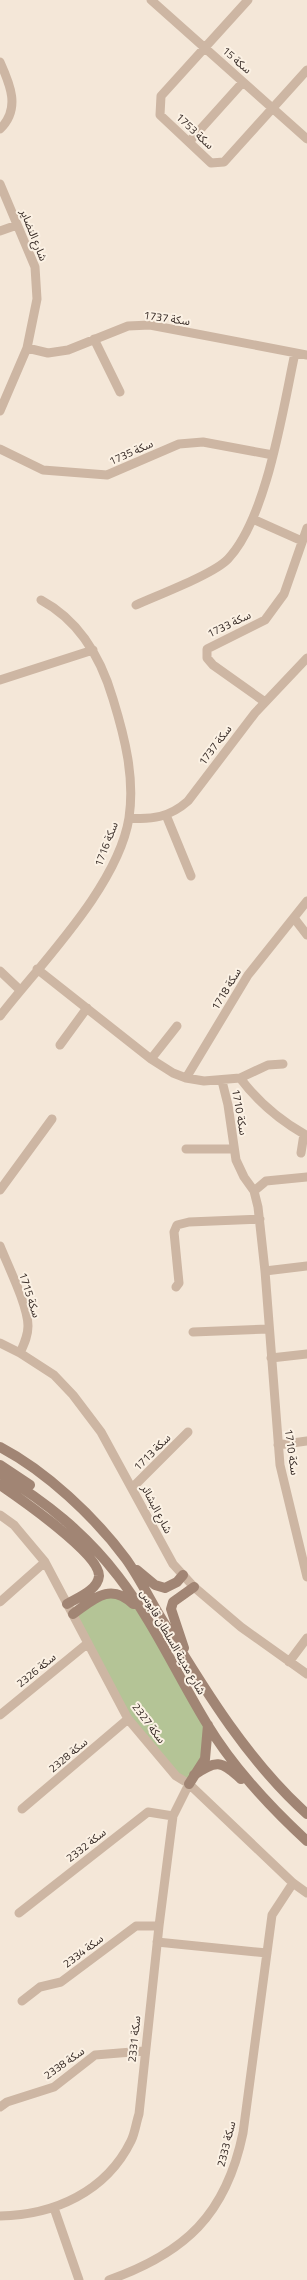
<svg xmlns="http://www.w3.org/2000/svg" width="307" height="2280" font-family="'Titillium Web','Noto Sans Arabic',sans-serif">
	<rect width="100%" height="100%" fill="#f4e7d8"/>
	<!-- green -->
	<path fill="#b4c496" d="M113 1594 132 1605 146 1621 206 1726V1750L189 1783 177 1775 129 1719 74 1615Z"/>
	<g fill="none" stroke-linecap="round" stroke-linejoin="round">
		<!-- minor -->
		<path stroke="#cdb6a3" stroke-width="9" d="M151 0 307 139
			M248 0 161 96 160 115 211 163 224 162 307 70
			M0 62C10 84 21 109 0 129
			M189 142 243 82
			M0 184 35 267 37 299 27 348 0 411
			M0 231 17 225
			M94 339 120 392
			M27 348 48 353 68 350 128 326 150 325 307 355
			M0 449 43 470 107 475 179 444 203 442 273 455
			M253 519 302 541
			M136 605C158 595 214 574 228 559 267 518 283 408 295 353
			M0 680 93 650
			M265 702 213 665 207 658V649L265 620 284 594 307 528
			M166 815 191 876
			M129 818C152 820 170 817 188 801L255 713 307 658
			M294 918 307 935
			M37 969 151 1059 173 1073 186 1078 204 1081 240 1078 268 1065 283 1064
			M0 971 20 990
			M0 1016C42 962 118 886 129 818 135 778 125 738 113 699 101 658 80 621 41 600
			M60 1045 87 1008
			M151 1059 177 1026
			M186 1078 248 975 307 901
			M240 1078C258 1102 278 1119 304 1134L301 1153
			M222 1081 228 1105 236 1160 244 1177 254 1191 258 1207 265 1271 280 1465 307 1577
			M186 1149H234
			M0 1190 52 1119
			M254 1191 266 1181 307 1177
			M0 1246C8 1266 28 1306 28 1326 28 1336 24 1344 20 1353
			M265 1271 307 1266
			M176 1287 179 1283 174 1232 177 1225 189 1222 260 1219
			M193 1332 269 1329
			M0 1343 20 1353 54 1375 73 1395 101 1432 173 1564 194 1587 241 1627 307 1674
			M271 1358 307 1354
			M278 1445 307 1441
			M132 1488 188 1432
			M0 1515 14 1525 45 1562 128 1719 176 1776 189 1784 293 1883 307 1893
			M0 1602 45 1562
			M289 1662 307 1638
			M0 1715 88 1643
			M22 1809 128 1719
			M19 1913 148 1812 173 1816
			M157 1942 267 1953
			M22 2001 40 1987 61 1982 136 1926H159
			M0 2107 7 2102 54 2087 95 2055 144 2051
			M54 2208 79 2280
			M0 2216C54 2215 106 2192 131 2141 135 2133 136 2123 139 2114L159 1926 173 1816 189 1784
			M109 2280C185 2253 226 2215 243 2133L272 1915 293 1883"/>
		<!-- secondary -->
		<path stroke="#a18574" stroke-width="10" d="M0 1447C46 1471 95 1517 126 1559 141 1580 152 1604 166 1626 206 1692 249 1762 307 1814
			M0 1465 30 1485
			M0 1474C46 1502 85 1533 118 1576 153 1621 177 1675 207 1724 233 1767 270 1807 307 1841
			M0 1485C19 1498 100 1554 99 1576 98 1590 77 1598 67 1604
			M137 1570 155 1585 165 1588 177 1582 183 1575
			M73 1614C94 1599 110 1582 133 1604
			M184 1648 171 1609 173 1602 194 1587
			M194 1775C216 1760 221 1760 241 1779
			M189 1784 205 1759 208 1725"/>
	</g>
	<g text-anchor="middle" stroke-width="4" stroke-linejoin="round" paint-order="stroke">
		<!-- street labels -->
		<g font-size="11" fill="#372b26" stroke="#fbf1e4">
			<text transform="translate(237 60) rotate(41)" y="4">سكة 15</text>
			<text transform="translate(195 131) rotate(43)" y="4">سكة 1753</text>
			<text transform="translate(34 235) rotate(68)" y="4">شارع النضاير</text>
			<text transform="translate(167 318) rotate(8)" y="4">سكة 1737</text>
			<text transform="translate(131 452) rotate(-24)" y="4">سكة 1735</text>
			<text transform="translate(229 624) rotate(-26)" y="4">سكة 1733</text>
			<text transform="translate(215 745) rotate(-53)" y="4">سكة 1737</text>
			<text transform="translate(106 844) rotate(-69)" y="4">سكة 1716</text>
			<text transform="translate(226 989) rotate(-59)" y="4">سكة 1718</text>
			<text transform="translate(240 1112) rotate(80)" y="4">سكة 1710</text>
			<text transform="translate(30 1295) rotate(72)" y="4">سكة 1715</text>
			<text transform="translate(152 1452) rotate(-45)" y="4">سكة 1713</text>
			<text transform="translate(292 1452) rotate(82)" y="4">سكة 1710</text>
			<text transform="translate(157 1509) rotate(62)" y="4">شارع البشائر</text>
			<text transform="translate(173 1642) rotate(60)" y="4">شارع مدينة السلطان قابوس</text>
			<text transform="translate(36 1670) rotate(-39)" y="4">سكة 2326</text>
			<text transform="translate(149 1723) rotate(53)" y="4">سكة 2327</text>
			<text transform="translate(68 1755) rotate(-40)" y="4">سكة 2328</text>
			<text transform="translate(86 1845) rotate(-38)" y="4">سكة 2332</text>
			<text transform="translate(83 1951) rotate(-37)" y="4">سكة 2334</text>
			<text transform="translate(134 2039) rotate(-84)" y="4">سكة 2331</text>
			<text transform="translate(64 2063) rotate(-35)" y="4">سكة 2338</text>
			<text transform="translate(226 2144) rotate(-76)" y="4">سكة 2333</text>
		</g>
	</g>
</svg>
